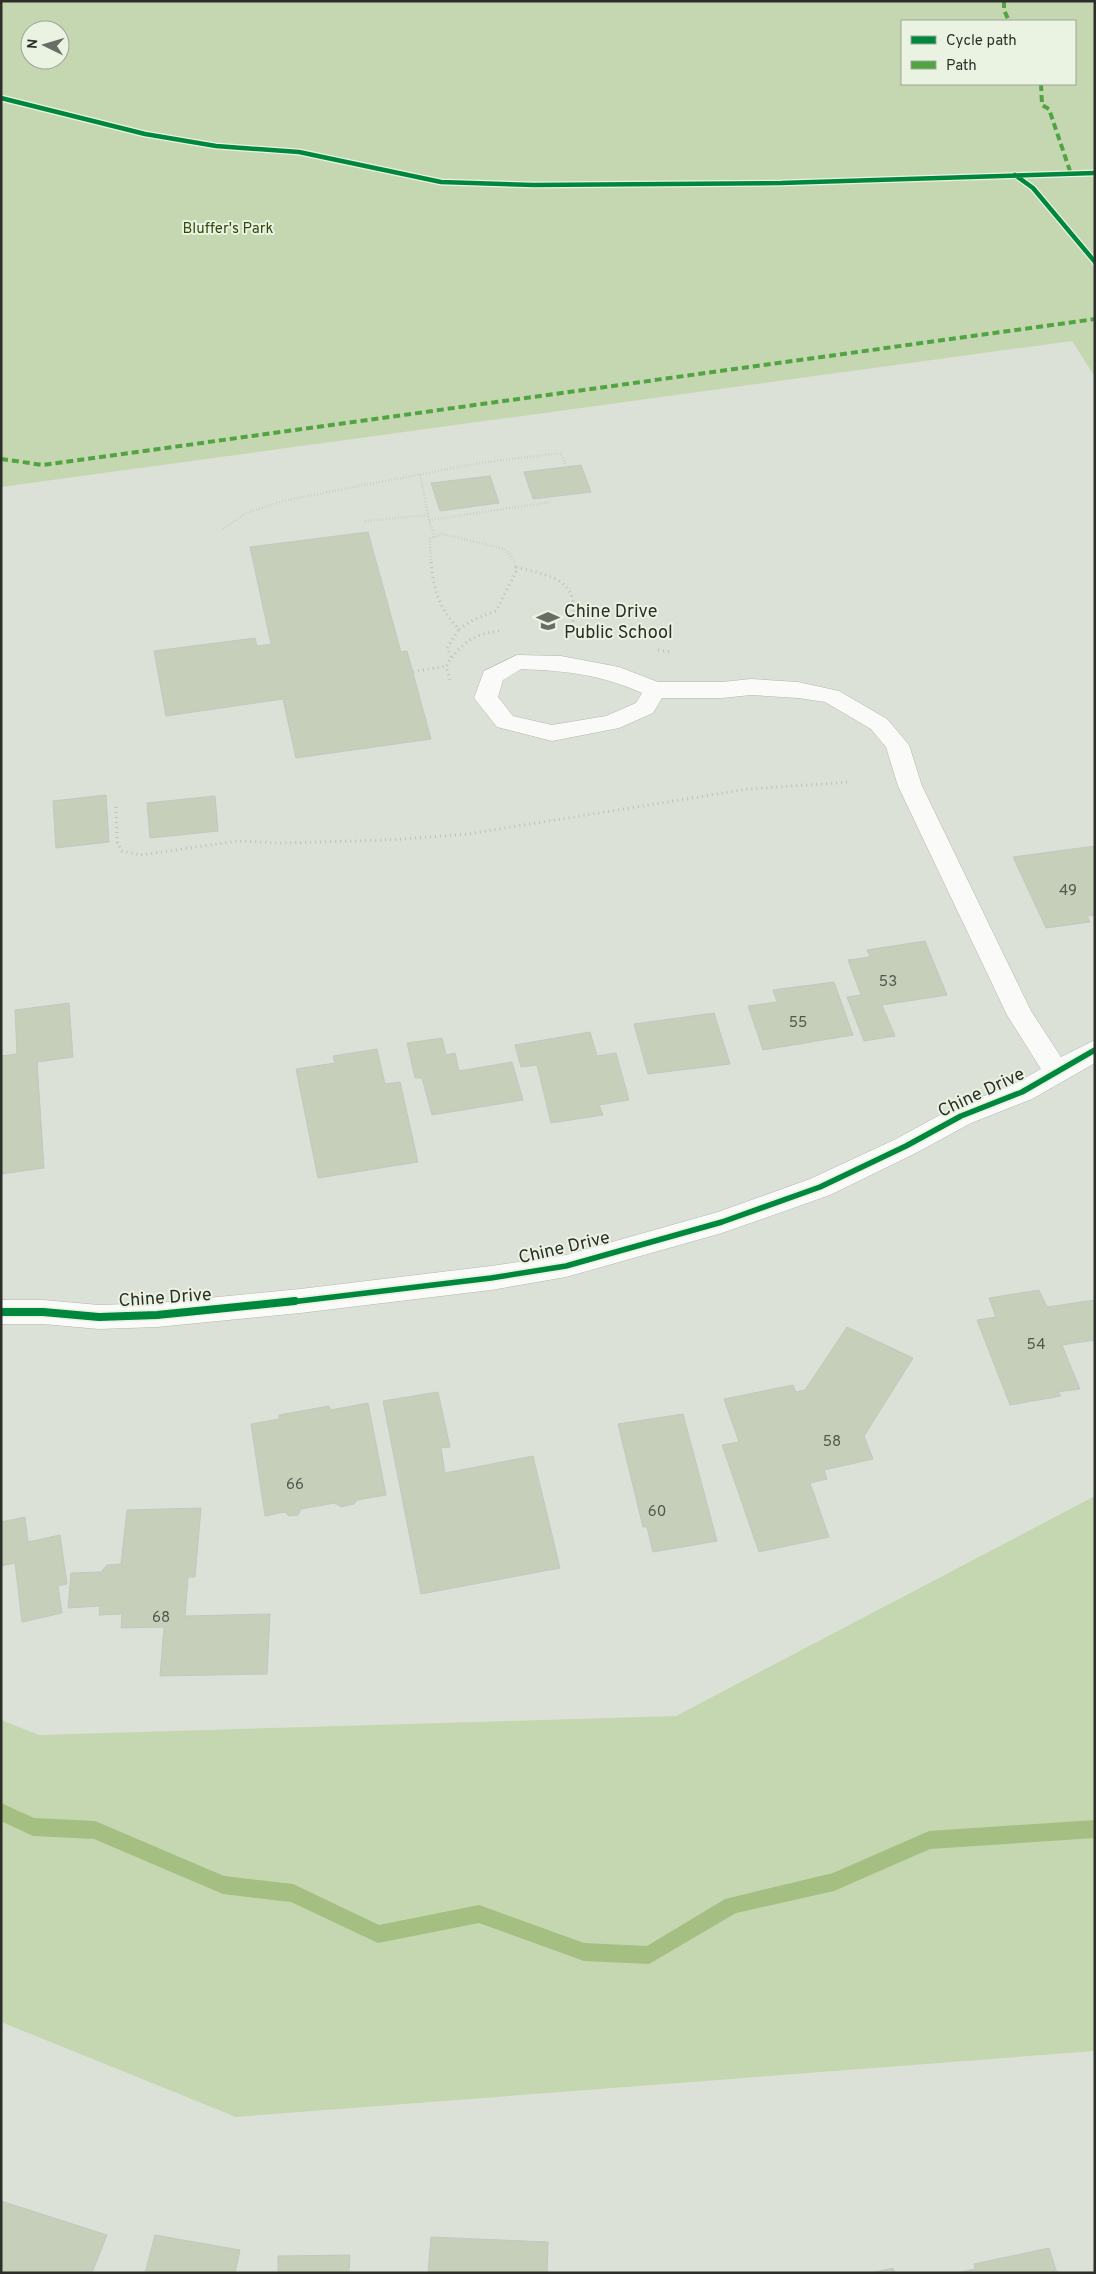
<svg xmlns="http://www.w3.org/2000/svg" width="1096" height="2274" font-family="Overpass,sans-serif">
	<rect width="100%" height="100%" fill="#dce1d7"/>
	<!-- green -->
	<path fill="#c5d7b0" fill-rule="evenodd" d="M1 1H1095V377L1072 341 1 487ZM902 21H1075V84H902ZM30 30H60V60H30Z
		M1095 1496V2051L236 2117 1 2022V1720L39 1735 676 1716Z"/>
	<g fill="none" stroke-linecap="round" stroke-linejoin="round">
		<!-- stream -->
		<path fill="#a4bf81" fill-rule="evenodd" d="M1 1803 34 1818 95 1821 224 1876 293 1884 379 1925 479 1905 584 1943 647 1946 725 1899 833 1873 929 1831 1095 1820V1838L930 1849 834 1891 736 1913 649 1964 584 1961 479 1923 378 1943 291 1902 223 1894 94 1839 33 1836 1 1821Z"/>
	</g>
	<!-- building -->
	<path fill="#c5cfba" stroke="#c4c7c0" d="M581 465 591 492 533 499 524 472Z
		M490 476 499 503 440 511 431 483Z
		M368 532 401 652 407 651 431 739 296 758 283 699 166 716 154 651 255 638 257 646 271 644 250 547Z
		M106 795 109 842 56 848 53 801Z
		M215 796 218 831 150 838 147 803Z
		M1095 846V915L1087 916 1090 922 1046 928 1013 857Z
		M925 941 947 995 882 1005 895 1036 864 1041 847 997 861 995 848 960 870 957 867 950Z
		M834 982 853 1035 763 1050 748 1006 777 1002 773 990Z
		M69 1003 73 1057 37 1062 44 1168 1 1174V1056L17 1054 15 1010Z
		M714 1013 730 1064 648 1074 634 1024Z
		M590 1032 597 1056 616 1053 629 1100 599 1105 603 1115 551 1123 537 1065 521 1067 515 1045Z
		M442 1038 446 1055 455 1053 459 1071 512 1062 523 1100 432 1115 422 1078H415L407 1043Z
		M377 1049 385 1084 400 1082 418 1162 318 1178 296 1069 335 1063 333 1056Z
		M1039 1290 1047 1307 1095 1300V1340L1062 1345 1080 1389 1058 1392 1061 1396 1010 1405 977 1320 996 1317 989 1298Z
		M847 1327 913 1358 864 1436 873 1459 824 1470 827 1479 810 1483 829 1537 759 1552 722 1445 739 1442 724 1399 793 1385 796 1392 805 1390Z
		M438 1392 450 1447 441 1448 445 1473 533 1456 560 1568 421 1594 383 1401Z
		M368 1403 386 1495 357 1500 354 1504 341 1507 335 1503 301 1509 298 1515 289 1516 285 1512 265 1516 251 1424 279 1419V1415L329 1406 331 1410Z
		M683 1414 717 1541 653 1552 647 1527H643L618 1424Z
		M201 1508 195 1577H188L185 1616 270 1614 267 1674 160 1676 164 1627 121 1628 122 1614 99 1615 100 1606 68 1608 71 1573 101 1572 107 1565 121 1564 127 1510Z
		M25 1517 28 1542 60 1535 67 1584 58 1586 62 1613 22 1622 15 1563 1 1566V1522Z
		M1 2201 107 2235 92 2273H1Z
		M155 2235 240 2250 235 2273H145Z
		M431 2237 548 2242 547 2273H428Z
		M1049 2248 1057 2273H957L975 2269 974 2264Z
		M350 2255 349 2273H278V2256Z
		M893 2268 895 2273H871Z"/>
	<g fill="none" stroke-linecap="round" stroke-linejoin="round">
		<defs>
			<path id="minor" d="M517 655 561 656 619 667 658 682H722L751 679 798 682 839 691 887 719 909 745 922 786 1031 1011 1061 1057 1095 1040V1063L1032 1099 971 1123 916 1153 830 1195 722 1233 566 1277 491 1290 300 1313 157 1327 99 1329 43 1324H1V1300H43L99 1305 157 1303 300 1289 491 1266 566 1255 718 1212 810 1179 896 1139 951 1109 1012 1085 1041 1069 1007 1015 898 786 886 747 871 729 825 702 798 698 751 695 722 698H662L653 713 619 728 552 741 497 727 474 698 484 671ZM521 669C567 671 599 674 642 693L636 703 606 716 552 725 513 716 498 697 503 680Z"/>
		</defs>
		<!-- minor casing -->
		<use href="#minor" stroke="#b3b7af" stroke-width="1"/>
		<!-- path-far1 -->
		<path stroke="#bebfbc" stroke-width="2.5" stroke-dasharray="0.5 2.5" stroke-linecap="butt" d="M420 475 429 520 435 537
			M429 520 551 502
			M365 521 428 515
			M223 529 246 513 287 500 479 463 561 453 565 464
			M431 563 430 539 442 534 505 549 515 563"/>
		<!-- path -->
		<path stroke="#bebfbc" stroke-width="3" stroke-dasharray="1 4" stroke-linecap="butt" d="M431 562C433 589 440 610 459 629
			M516 567C556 577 583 581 571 630
			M459 629 473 620 496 611 516 572 515 562
			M658 650 671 652
			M451 657 447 648 459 629
			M413 672 446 666
			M450 680 446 666C459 645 474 633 499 631
			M116 807 117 842 122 851 141 855 237 841 281 843 389 840 468 834 748 789 851 782"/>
		<!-- minor -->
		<use href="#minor" fill="#fafaf9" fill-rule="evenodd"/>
		<!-- quiet -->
		<path stroke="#51a442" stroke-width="4" stroke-dasharray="7 4" stroke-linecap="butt" d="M1004 1V10L1009 21
			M1041 84 1042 105 1049 109 1071 174
			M1 459 43 465 1095 319"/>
		<defs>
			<path id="cycleway-far2" d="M1 98 145 134 216 146 299 152 441 182 534 185 781 183 1095 173
				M1015 175 1033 188 1095 262"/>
			<path id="cycleway-far1" d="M283 1303 491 1278 566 1266 722 1222 820 1187 906 1146 961 1116 1022 1092 1095 1050"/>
			<path id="cycleway" d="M1 1312H43L99 1317 157 1315 295 1301"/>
		</defs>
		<!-- cycleway-far2 casing -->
		<use href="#cycleway-far2" stroke="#eaf3e1" stroke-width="7"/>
		<!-- cycleway-far1 casing -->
		<use href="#cycleway-far1" stroke="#eaf3e1" stroke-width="9"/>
		<!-- cycleway casing -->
		<use href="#cycleway" stroke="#eaf3e1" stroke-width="11"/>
		<!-- cycleway-far2 -->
		<use href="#cycleway-far2" stroke="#00873e" stroke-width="4.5"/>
		<!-- cycleway-far1 -->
		<use href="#cycleway-far1" stroke="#00873e" stroke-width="5.5"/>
		<!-- cycleway -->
		<use href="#cycleway" stroke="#00873e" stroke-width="8"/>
	</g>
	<!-- icons -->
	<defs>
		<symbol id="school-bare" viewBox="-9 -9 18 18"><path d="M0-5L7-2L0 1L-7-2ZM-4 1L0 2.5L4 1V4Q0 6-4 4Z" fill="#6a6d66" stroke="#eaf3e1" stroke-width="2.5" paint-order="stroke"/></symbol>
	</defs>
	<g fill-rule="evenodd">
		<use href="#school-bare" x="532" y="605" width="32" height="32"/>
	</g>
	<g text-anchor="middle" stroke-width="4" stroke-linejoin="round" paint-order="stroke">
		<!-- far-park labels -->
		<g font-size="15" fill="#344a0d" stroke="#eaf3e1">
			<text x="228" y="233">Bluffer's Park</text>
		</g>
		<!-- number labels -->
		<g font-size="15" fill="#52574d">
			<text x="1068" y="895">49</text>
			<text x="888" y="986">53</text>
			<text x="798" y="1027">55</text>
			<text x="1036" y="1349">54</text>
			<text x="832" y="1446">58</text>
			<text x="295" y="1489">66</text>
			<text x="657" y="1516">60</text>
			<text x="161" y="1622">68</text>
		</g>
		<!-- poi labels -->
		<g font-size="18" fill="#2c2f29" stroke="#eaf3e1" text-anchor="start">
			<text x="564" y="617">Chine Drive<tspan x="564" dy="21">Public School</tspan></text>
		</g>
		<!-- street labels -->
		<g font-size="18" fill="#2c2f29" stroke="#eaf3e1">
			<text transform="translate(981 1092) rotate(-25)" y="6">Chine Drive</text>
			<text transform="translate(564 1247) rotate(-13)" y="6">Chine Drive</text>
			<text transform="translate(165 1297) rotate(-4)" y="6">Chine Drive</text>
		</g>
	</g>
	<!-- border -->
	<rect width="1096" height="2274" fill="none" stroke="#2c2f29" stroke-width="5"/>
	<!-- legend -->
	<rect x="901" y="20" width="175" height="65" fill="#eaf3e1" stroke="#9ea597"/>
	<rect x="911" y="36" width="25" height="8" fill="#00873e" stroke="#9ea597"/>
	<text x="946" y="45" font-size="15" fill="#2c2f29">Cycle path</text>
	<rect x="911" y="61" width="25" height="8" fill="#51a442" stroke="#9ea597"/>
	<text x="946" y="70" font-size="15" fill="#2c2f29">Path</text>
	<!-- north arrow -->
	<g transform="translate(45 45) rotate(275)"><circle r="24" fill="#eaf3e1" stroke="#9ea597"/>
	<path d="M0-4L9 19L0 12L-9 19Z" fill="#6a6d66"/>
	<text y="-8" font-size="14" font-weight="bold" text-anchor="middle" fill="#2c2f29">N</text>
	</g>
</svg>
